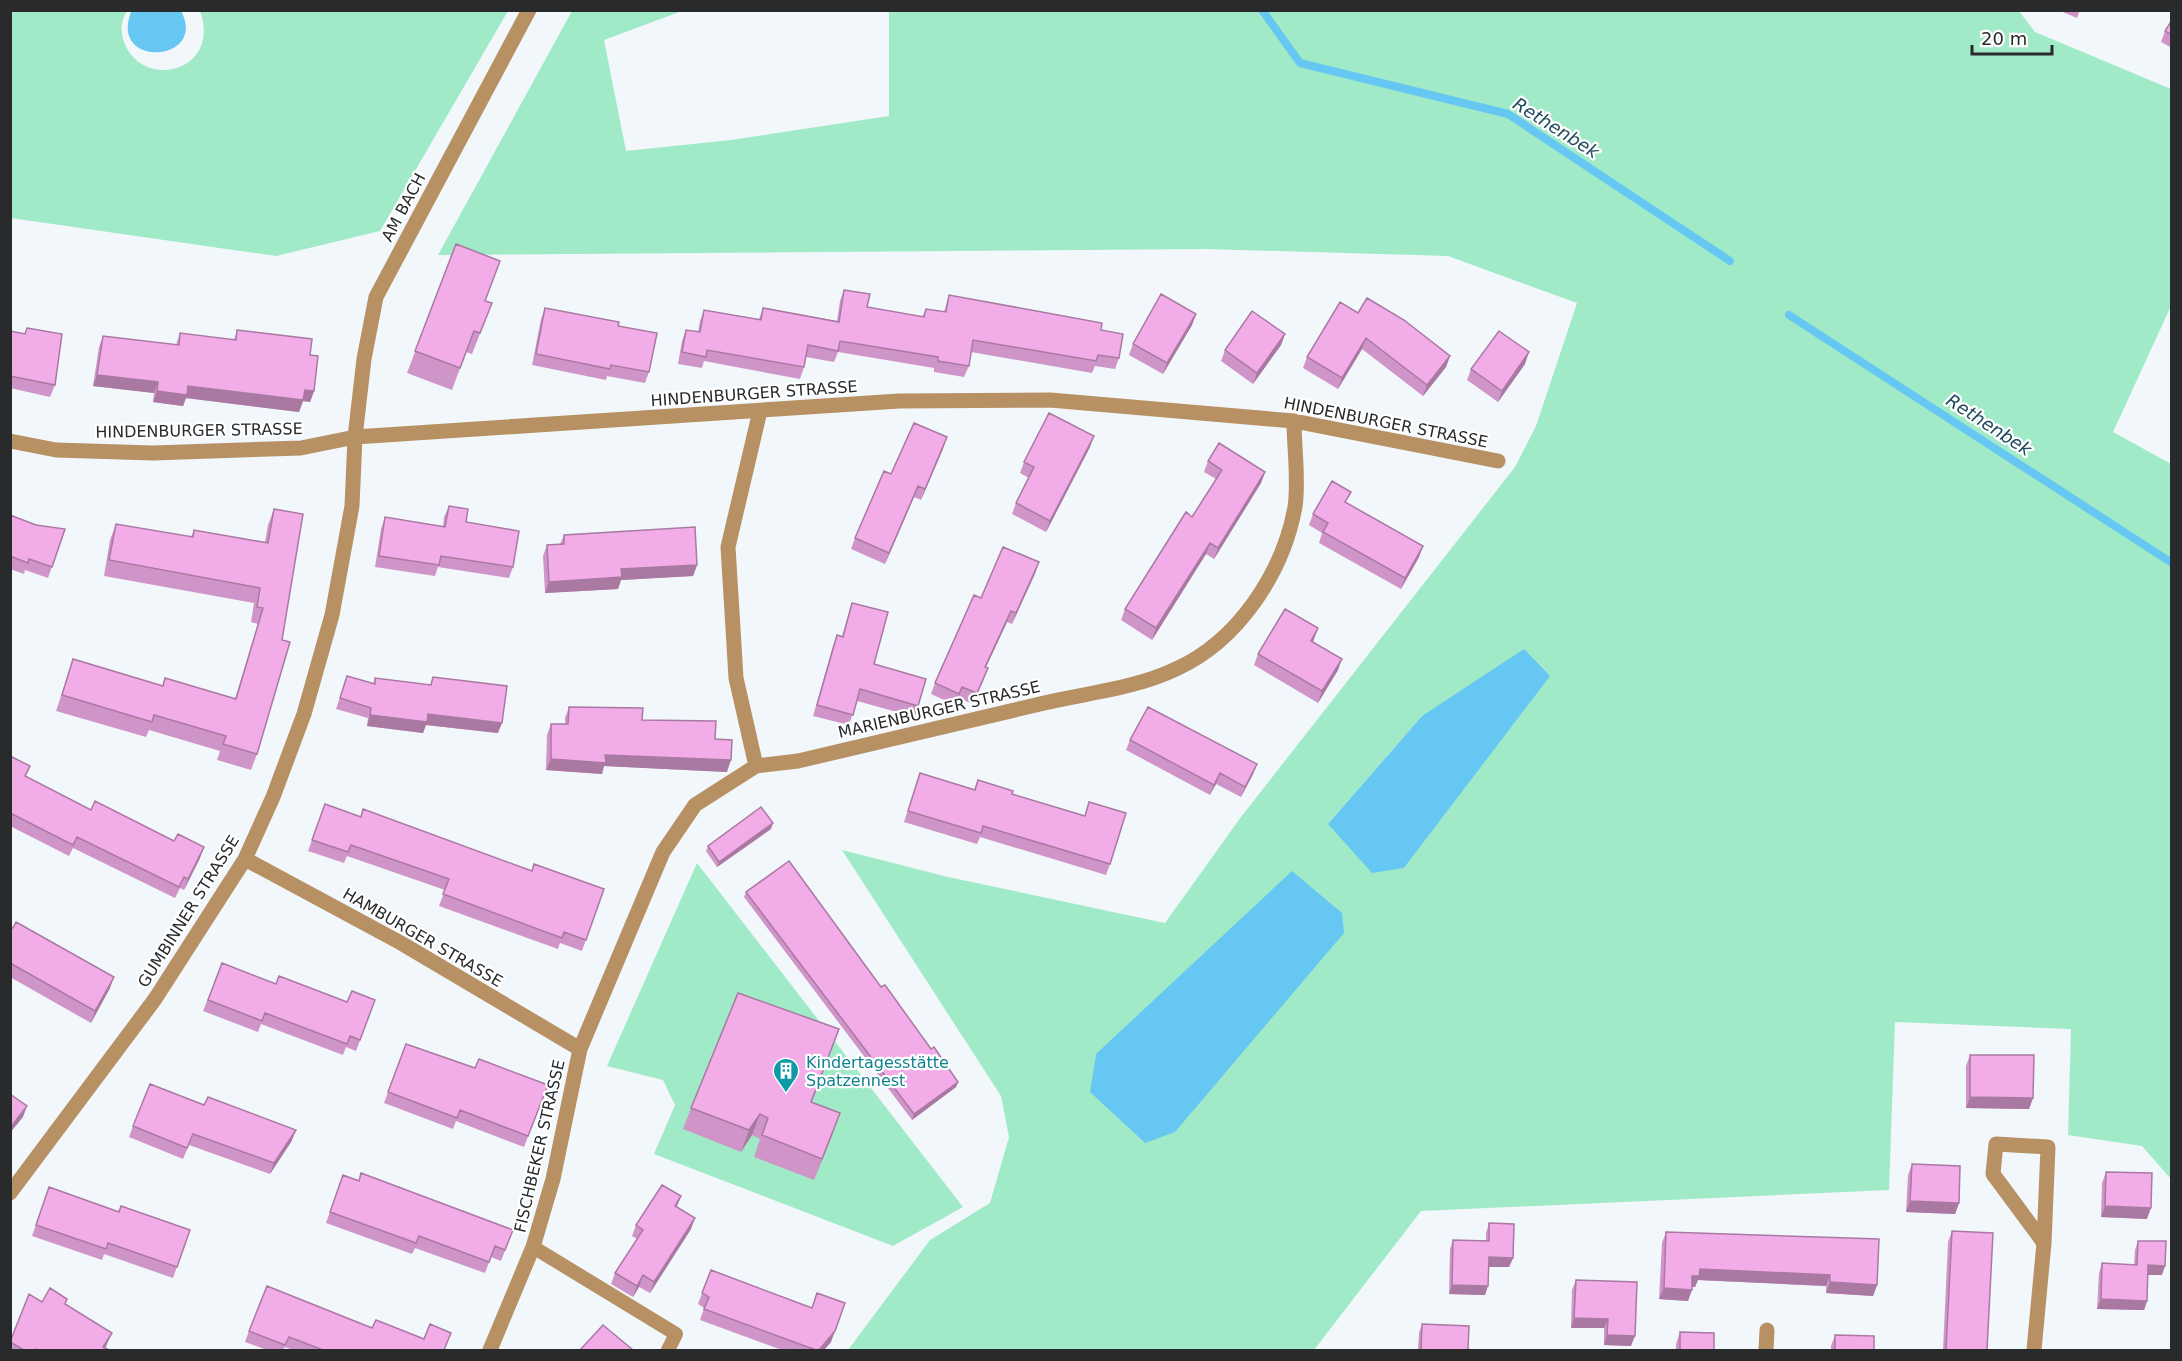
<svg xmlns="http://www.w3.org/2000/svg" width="2182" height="1361" font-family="'DejaVu Sans',sans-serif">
	<rect width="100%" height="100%" fill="#f2f7fc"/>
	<!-- green -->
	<path fill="#a0eac7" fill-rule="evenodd" d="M11 10 127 11C121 20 120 31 124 42 143 92 222 71 200 11H508L380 231 276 256 11 218Z
		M889 10 2019 11 2035 32 2171 89V306L2113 432 2171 464V1179L2142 1146 2068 1135 2071 1029 1895 1022 1889 1190 1421 1211 1314 1350H848L930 1240 990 1203 1009 1137 1001 1096 842 850 948 877 1165 923 1241 817 1515 467 1536 426 1577 303 1448 256 1205 249 438 255 572 11H682L604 40 626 151 731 140 889 116ZM1550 675 1404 868 1328 824 1422 716ZM1096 1054 1145 1143 1091 1092Z
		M697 863 963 1207 893 1246 654 1154 675 1105 663 1080 607 1066Z"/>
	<!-- water -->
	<path fill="#66c7f3" d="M132 10 181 11C209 63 106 69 132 10Z
		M1524 649 1550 676 1404 868 1372 873 1328 824 1422 716Z
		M1292 871 1342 913 1344 933 1175 1132 1145 1143 1090 1092 1096 1054Z"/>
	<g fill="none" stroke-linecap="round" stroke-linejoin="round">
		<!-- stream -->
		<path stroke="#66c7f3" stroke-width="8" d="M1262 10 1300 63 1508 114 1730 261
			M1789 315 2172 563"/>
		<!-- service -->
		<path stroke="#b79163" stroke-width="14" d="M533 1247 676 1334 668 1350"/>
		<!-- minor -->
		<path stroke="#b79163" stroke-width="15" d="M10 441 56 450 153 453 301 448 355 437 899 401 1050 400 1294 421 1498 461
			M756 766 736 678 728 547 760 411
			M245 859 401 943 580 1049
			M10 1193 155 999 245 859 273 797 304 714 332 615 352 506 355 437 364 359 376 297 529 10
			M490 1350 533 1247 553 1179 580 1049 663 852 695 805 756 766 798 761C879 742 960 723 1040 704 1086 693 1134 689 1176 669 1238 641 1283 573 1295 507 1299 480 1294 448 1294 421
			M1766 1350 1767 1330
			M2034 1350 2044 1243 2048 1147 1996 1144 1993 1174 2044 1243"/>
	</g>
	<!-- wall -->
	<path fill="#d095c8" d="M2058 10H2080L2077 18Z
		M2172 20V48L2161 42 2165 31Z
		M456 244 486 301 492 303 472 354 466 352 452 390 407 373Z
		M844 290 867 307 922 317 926 309 944 312 949 295 1101 330 1119 358 1115 369 1095 366 1092 373 971 352 969 366 964 377 934 372V368L838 352 834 362 806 357 804 367 800 379 704 361 702 368 678 364 682 341 686 330 698 332 700 321 704 310 759 319 763 308 837 321 840 301Z
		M545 308 618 326 649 372 645 383 607 376 606 380 532 365 541 319Z
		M1358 313 1450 356 1446 367 1423 396 1362 349 1338 389 1303 368 1307 357Z
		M1196 314 1192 325 1163 374 1129 355 1133 344Z
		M27 328 55 385 50 397 10 388V331L25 334Z
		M237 330 310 355 314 391 310 402 303 401 299 412 186 398 183 406 153 402 154 393 93 386 99 347 103 336 176 345 180 333 234 340Z
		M1285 334 1281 345 1253 384 1221 361 1225 350Z
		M1525 364 1498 402 1467 380 1471 369Z
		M1090 447 1046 532 1012 514 1016 503 1029 478 1020 473 1024 462Z
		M943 449 921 500 914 497 885 564 851 549 855 538 891 474Z
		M1208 461 1265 472 1261 483 1214 559 1206 554 1152 640 1121 620 1125 609 1192 517 1216 479 1204 472Z
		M1347 503 1423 546 1419 557 1401 589 1319 543 1322 533 1309 525 1313 514Z
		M449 506 513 567 509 578 438 567 435 576 375 567 381 529 385 517 443 526 444 517Z
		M274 509 257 754 251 770 217 760 220 751 149 730 146 737 56 711 73 659 162 686 235 699 258 624 251 622 254 603 104 576 110 540 116 524 191 537 194 530 265 542 268 525Z
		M10 515 36 525 65 529 48 578 25 570 24 574 10 569Z
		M564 535 697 565 693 576 621 580 618 589 545 593 543 556 547 545 560 544Z
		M1039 562 1012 624 1007 622 986 667 984 679 973 704 958 698 955 705 931 694 935 683 981 598Z
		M852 603 874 664 918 706 915 717 857 701 849 725 813 716 833 646 837 635 842 636Z
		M1318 628 1313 642 1338 670 1318 703 1254 665 1258 654Z
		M347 676 373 684 375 678 430 685 433 677 498 733 426 725 423 733 367 726 368 718 336 709Z
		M569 707 642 720 715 739 727 772 604 766 602 774 546 770 547 735 551 724H565V718Z
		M1130 740 1257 764 1253 774 1241 797 1216 784 1210 795 1126 750Z
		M10 756 30 766 26 776 91 810 200 858 184 890 180 888 175 898 73 848 69 856 10 826Z
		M920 773 974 790 978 780 1012 794 1110 864 1106 875 980 837 977 844 904 822Z
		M325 804 361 817 531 871 604 889 582 951 560 943 558 949 439 906 445 890 347 856 344 863 308 851Z
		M771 829 717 867 706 851 708 846Z
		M746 892 881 987 931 1049 958 1082 956 1087 912 1120 744 897Z
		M10 926 110 988 91 1023 10 977Z
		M222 963 276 984 347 1002 375 1000 356 1051 346 1047 343 1055 261 1024 258 1032 203 1011Z
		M839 1029 812 1102 832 1135 814 1180 754 1157 760 1139 752 1135 741 1152 683 1129 691 1108Z
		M406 1044 475 1068 548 1085 524 1147 456 1121 453 1129 384 1103Z
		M1970 1055 2033 1098 2029 1109 1966 1108V1066Z
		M204 1105 296 1130 291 1142 270 1174 189 1145 183 1159 129 1137 133 1126Z
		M1912 1164 1959 1203 1955 1214 1906 1212 1908 1175Z
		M2106 1172 2147 1219 2101 1217 2102 1183Z
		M343 1175 513 1230 501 1261 491 1257 485 1273 415 1248 412 1254 326 1223Z
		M49 1187 119 1212 190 1230 173 1278 104 1254 102 1260 32 1236Z
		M681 1196 677 1207 691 1229 650 1293 639 1287 633 1297 611 1284 615 1273 637 1239 632 1236 636 1225Z
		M1489 1223 1513 1258 1509 1267H1489L1485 1295 1449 1294 1450 1249 1453 1240 1486 1241V1233Z
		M1952 1231 1987 1350H1992H1943L1948 1242Z
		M1666 1232 1877 1285 1873 1296 1826 1293V1286L1698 1280 1695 1287H1692L1688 1301 1659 1299 1662 1243Z
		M2138 1241 2162 1275H2148L2147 1301 2144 1310 2097 1309 2099 1273 2102 1263 2134 1265 2135 1250Z
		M711 1270 831 1342 824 1350H782L700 1320 704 1308 698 1304Z
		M1576 1280 1631 1346 1604 1345V1328H1571L1572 1290Z
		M42 1302 66 1304 107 1344 105 1348 109 1350H10V1340Z
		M1422 1324 1468 1350H1418L1419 1333Z
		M372 1328 444 1350H293L285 1347 283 1350H267L245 1342 249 1331Z
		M1680 1332 1714 1350H1676V1344Z
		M1835 1335 1874 1350H1831V1346Z"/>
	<!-- shaded-wall -->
	<path fill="#a979a2" d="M1196 314 1192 325 1163 374 1167 363Z
		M1285 334 1281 345 1253 384 1257 373Z
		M1366 338 1362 349 1338 389 1342 378Z
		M1529 352 1525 364 1498 402 1502 391Z
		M1450 356 1446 367 1423 396 1427 385Z
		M97 375 158 382 154 393 93 386Z
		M188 386 305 390 314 391 310 402 303 401 299 412 186 398 183 406 153 402 157 391Z
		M1094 436 1090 447 1046 532 1050 521Z
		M947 437 943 449 921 500 925 489Z
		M1265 472 1261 483 1214 559 1218 548Z
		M918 486 914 497 885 564 889 553Z
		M1210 543 1206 554 1152 640 1156 628Z
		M1423 546 1419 557 1401 589 1405 578Z
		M1039 562 1035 574 1012 624 1016 613Z
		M697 565 693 576 621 580 618 589 545 593 549 582 621 569Z
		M1011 611 1007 622 981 678 985 667Z
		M1318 628 1314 639 1307 652 1311 641Z
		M1342 659 1338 670 1318 703 1322 691Z
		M428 714 502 723 498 733 426 725 423 733 367 726 370 715Z
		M605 755 731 760 727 772 604 766 602 774 546 770 551 759Z
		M1257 764 1253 774 1241 797 1245 787Z
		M1220 773 1216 784 1210 795 1214 785Z
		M773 823 771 829 717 867 719 862Z
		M204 847 200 858 184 890 188 879Z
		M114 977 110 988 91 1023 95 1011Z
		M958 1082 956 1087 912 1120 914 1114Z
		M1970 1097 2033 1098 2029 1109 1966 1108Z
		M27 1106 23 1117 10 1133V1128Z
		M840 1113 832 1135 814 1180 822 1159Z
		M760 1114 752 1135 741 1152 749 1130Z
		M296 1130 291 1142 270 1174 274 1163Z
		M1910 1201 1959 1203 1955 1214 1906 1212Z
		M2105 1206 2151 1208 2147 1219 2101 1217Z
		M695 1218 691 1229 650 1293 654 1282Z
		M1489 1257 1513 1258 1509 1267H1486Z
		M2148 1265 2165 1266 2162 1275H2145Z
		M1700 1269 1830 1275 1826 1286 1698 1280 1695 1287H1688L1692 1276Z
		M643 1275 639 1287 633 1297 637 1286Z
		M1830 1282 1877 1285 1873 1296 1826 1293Z
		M1452 1285 1488 1286 1485 1295 1449 1294Z
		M1664 1288 1692 1290 1688 1301 1659 1299Z
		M2101 1299 2147 1301 2144 1310 2097 1309Z
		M1574 1318 1608 1319 1604 1328H1571Z
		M835 1331 831 1342 824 1350H819Z
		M112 1333 107 1344 104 1350 103 1347Z
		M1607 1335 1635 1336 1631 1346 1604 1345Z"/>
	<!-- building -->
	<path fill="#f2ade8" stroke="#a979a2" stroke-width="1.5" d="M2172 20V35L2165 31Z
		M456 244 500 261 485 301 492 303 480 333 474 331 460 368 415 351Z
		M844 290 870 294 867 307 924 317 926 309 946 312 949 295 1102 323 1101 330 1123 334 1119 358 1098 355 1096 361 973 340 969 366 938 361V357L840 341 838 351 808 345 804 367 707 350 706 357 682 352 686 330 700 332 704 310 761 320 763 308 839 322Z
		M1161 294 1196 314 1167 363 1133 344Z
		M1367 298 1404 320 1450 356 1427 385 1366 338 1342 378 1307 357 1340 302 1358 313Z
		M545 308 619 322 618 326 657 333 649 372 611 365 610 369 536 354Z
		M1252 311 1285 334 1257 373 1225 350Z
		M27 328 62 334 55 385 10 376V331L25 334Z
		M237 330 312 339 310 355 318 356 314 391 305 390 303 400 188 386 187 395 157 391 158 382 97 375 103 336 179 345 180 333 236 340Z
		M1499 331 1529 352 1502 391 1471 369Z
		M1049 413 1094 436 1050 521 1016 503 1034 467 1024 462Z
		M914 423 947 437 925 489 918 486 889 553 855 538 884 471 891 474Z
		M1219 443 1265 472 1218 548 1210 543 1156 628 1125 609 1186 512 1192 517 1222 470 1208 461Z
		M1332 481 1351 492 1345 502 1423 546 1405 578 1323 532 1328 523 1313 514Z
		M449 506 468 509 466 522 519 531 513 567 441 556 439 565 379 556 385 517 445 527Z
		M274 509 303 514 282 640 290 642 257 754 223 744 226 736 154 715 152 722 62 695 73 659 163 686 165 678 236 699 263 608 257 607 260 588 109 560 116 524 193 537 194 530 268 543Z
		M10 515 36 525 65 529 52 567 29 559 28 563 10 556Z
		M695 527 697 565 621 569 622 577 549 582 547 545 564 544V535Z
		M1003 547 1039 562 1016 613 1011 611 985 667 988 668 977 693 962 687 959 694 935 683 974 595 981 598Z
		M852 603 888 612 874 664 926 679 918 706 860 689 853 715 817 705 837 635 843 637Z
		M1285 609 1318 628 1311 641 1342 659 1322 691 1258 654Z
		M347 676 375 684V678L431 685 433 677 507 686 502 723 428 714 427 722 370 715 371 708 340 698Z
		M569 707 643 708 642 720 716 721 715 739 732 740 731 760 605 755 606 763 551 759V724H568Z
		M1148 707 1257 764 1245 787 1220 773 1214 785 1130 740Z
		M10 756 30 766 25 776 91 810 95 801 174 841 178 834 204 847 188 879 184 877 179 887 77 837 73 845 10 813Z
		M920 773 975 790 978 780 1013 791 1012 794 1085 816 1089 802 1126 813 1110 864 983 826 981 833 908 811Z
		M325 804 361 817 363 809 532 871 534 864 604 889 586 940 564 932 562 938 443 894 449 879 351 845 348 852 312 840Z
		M761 807 773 823 719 862 708 846Z
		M789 861 881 987 885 985 931 1049 934 1047 958 1082 914 1114 746 892Z
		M16 922 114 977 95 1011 10 963V926L13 928Z
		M222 963 276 984 279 976 347 1002 352 991 375 1000 360 1040 350 1036 347 1044 265 1013 262 1021 208 1000Z
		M738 993 839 1029 811 1102 840 1113 822 1159 762 1135 768 1118 760 1114 749 1130 691 1108Z
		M406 1044 475 1068 479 1059 548 1085 528 1136 460 1110 457 1118 388 1092Z
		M1970 1055H2034L2033 1098 1970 1097Z
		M150 1084 204 1105 208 1097 296 1130 274 1163 193 1134 187 1148 133 1126Z
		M10 1094 27 1106 10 1128Z
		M1912 1164 1960 1166 1959 1203 1910 1201Z
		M2106 1172 2152 1173 2151 1208 2105 1206Z
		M361 1173 513 1230 505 1250 495 1246 489 1262 419 1236 416 1243 330 1212 343 1175 359 1181Z
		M662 1185 681 1196 675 1206 695 1218 654 1282 643 1275 637 1286 615 1273 643 1230 636 1225Z
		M49 1187 119 1212 121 1206 190 1230 177 1267 108 1243 106 1249 36 1225Z
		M1489 1223 1514 1224 1513 1258 1489 1257 1488 1286 1452 1285 1453 1240 1489 1241Z
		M1952 1231 1993 1233 1987 1350H1992H1946Z
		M1666 1232 1879 1239 1877 1285 1830 1282V1275L1700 1269 1699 1276H1692V1290L1664 1288Z
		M2138 1241H2166L2165 1266 2148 1265 2147 1301 2101 1299 2102 1263 2137 1265Z
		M711 1270 812 1308 817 1293 845 1303 835 1331 819 1350H816L704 1309 709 1297 702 1293Z
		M1576 1280 1637 1282 1635 1336 1607 1335 1608 1319 1574 1318Z
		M267 1286 372 1328 376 1320 424 1339 430 1324 451 1333 444 1350H323L289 1337 285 1345 249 1331Z
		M50 1288 67 1299 65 1304 112 1333 103 1347 109 1350H38L36 1349 35 1350H24L10 1342 29 1294 42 1302Z
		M1422 1324 1469 1326 1468 1350H1421Z
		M603 1325 633 1350H580Z
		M1680 1332 1714 1333V1350H1680Z
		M1835 1335 1874 1336V1350H1835Z"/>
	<!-- icons -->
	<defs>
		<symbol id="building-pin" viewBox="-11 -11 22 30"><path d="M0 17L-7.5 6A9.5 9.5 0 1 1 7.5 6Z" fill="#0f9aa8" stroke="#fff"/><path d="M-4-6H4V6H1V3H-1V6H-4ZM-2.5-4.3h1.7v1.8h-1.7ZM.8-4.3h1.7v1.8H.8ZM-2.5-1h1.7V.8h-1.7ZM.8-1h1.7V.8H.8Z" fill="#fff"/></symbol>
	</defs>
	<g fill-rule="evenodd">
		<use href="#building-pin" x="771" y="1056" width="30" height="40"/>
	</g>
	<g text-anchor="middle" stroke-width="4.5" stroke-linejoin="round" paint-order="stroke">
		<!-- street labels -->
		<g font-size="16" fill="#282a2c" stroke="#fff">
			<text transform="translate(403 207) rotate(-62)" y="6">AM BACH</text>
			<text transform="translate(754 393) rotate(-4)" y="6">HINDENBURGER STRASSE</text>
			<text transform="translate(1386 422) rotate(11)" y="6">HINDENBURGER STRASSE</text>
			<text transform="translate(199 430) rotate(-1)" y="6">HINDENBURGER STRASSE</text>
			<text transform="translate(939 709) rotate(-13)" y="6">MARIENBURGER STRASSE</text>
			<text transform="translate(188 911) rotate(-58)" y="6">GUMBINNER STRASSE</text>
			<text transform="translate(423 937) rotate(30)" y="6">HAMBURGER STRASSE</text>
			<text transform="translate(539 1146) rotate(-77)" y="6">FISCHBEKER STRASSE</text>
		</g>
		<!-- culture labels -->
		<g font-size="16" fill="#0d838f" stroke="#fff" text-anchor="start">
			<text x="806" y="1068">Kindertagesstätte<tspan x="806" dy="18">Spatzennest</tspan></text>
		</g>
		<!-- water labels -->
		<g font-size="18" font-style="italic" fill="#224b5f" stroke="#fff">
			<text transform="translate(1556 128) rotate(32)" y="6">Rethenbek</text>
			<text transform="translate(1989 425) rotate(33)" y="6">Rethenbek</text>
		</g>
	</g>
	<!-- border -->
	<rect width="2182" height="1361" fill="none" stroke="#282a2c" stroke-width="24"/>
	<!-- scale -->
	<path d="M1972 45v9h80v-9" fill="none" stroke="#282a2c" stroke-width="3"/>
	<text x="1981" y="45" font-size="18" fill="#282a2c" stroke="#ffffff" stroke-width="4.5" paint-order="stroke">20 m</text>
</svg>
